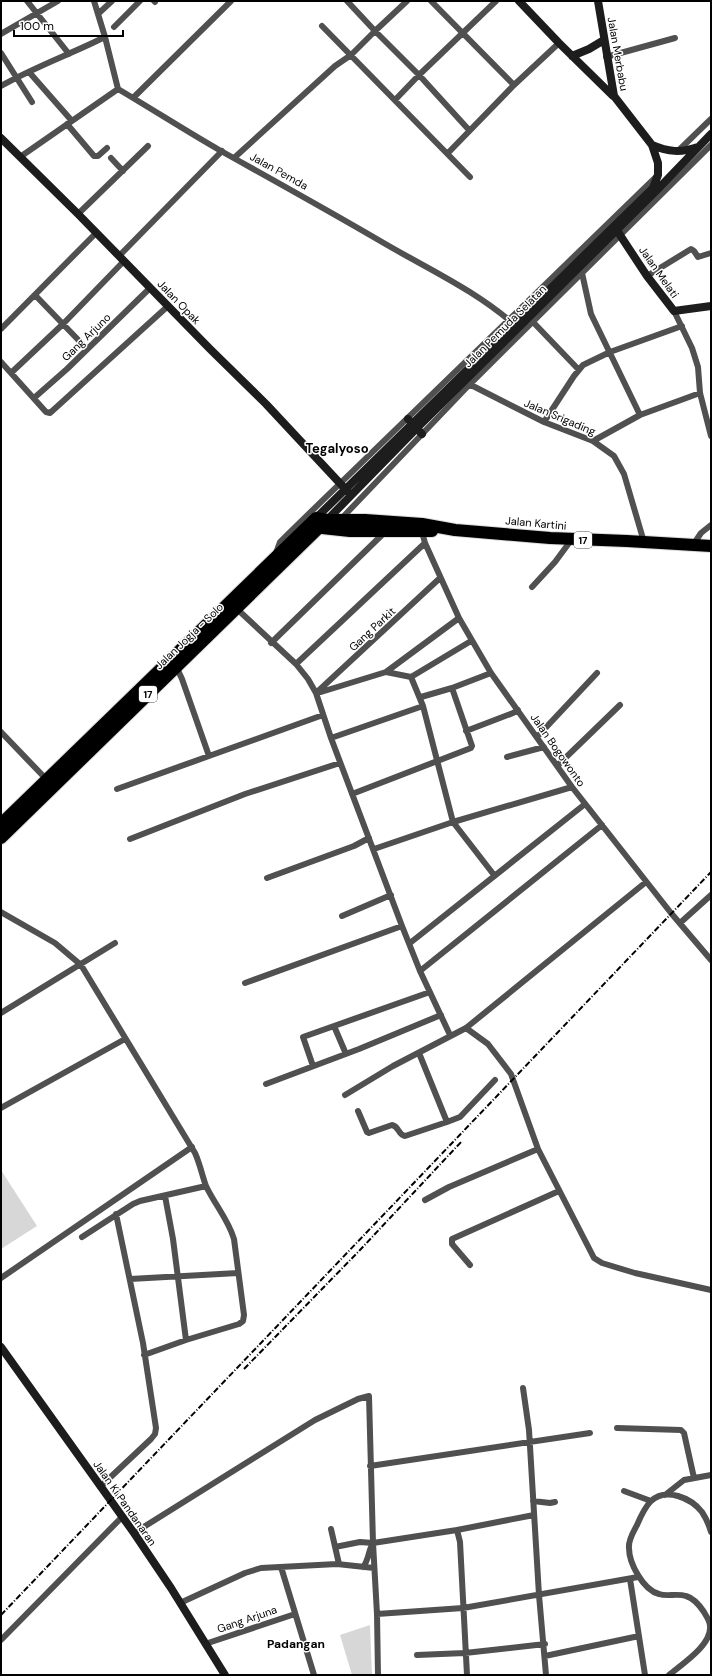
<svg xmlns="http://www.w3.org/2000/svg" width="712" height="1676" font-family="'DM Sans',sans-serif">
	<rect width="100%" height="100%" fill="#fff"/>
	<!-- green -->
	<path fill="#d7d7d7" d="M1 1170 37 1226 1 1249Z
		M370 1625 372 1675H352L340 1635Z"/>
	<g fill="none" stroke-linecap="round" stroke-linejoin="round">
		<defs>
			<path id="highway" d="M313 527 350 531H432
				M1 824 316 518 327 520H365L422 524 455 530 550 538 627 541 711 546
				M1 838 327 520"/>
		</defs>
		<!-- highway casing -->
		<use href="#highway" stroke="#dbdbdb" stroke-width="14"/>
		<!-- street -->
		<path stroke="#505050" stroke-width="6" d="M27 1 69 54
			M94 1 105 37 118 89C152 109 186 131 221 151 275 181 329 211 382 242 428 269 477 291 517 327
			M154 1 155 2
			M347 1 375 31 407 1
			M431 1 514 85
			M99 13 112 1
			M322 26 470 177
			M114 27 140 1
			M1 34 58 1
			M1 53 32 102
			M606 57 675 38
			M29 72 72 121
			M1 86C34 67 71 54 105 37
			M133 98 231 1
			M395 100 419 75 496 1
			M67 124 94 156H98L107 148
			M678 151 711 119
			M448 153 514 85 559 43
			M20 157 118 89
			M111 158 123 171
			M234 158 335 66 351 55 375 31 419 75 469 130
			M78 214 148 146
			M119 256 222 151
			M582 273 591 314 640 415
			M647 276 691 249 694 251 698 257 711 253
			M35 295 87 349
			M674 311 692 348 698 367 700 393 711 436
			M533 322 579 370
			M1 329 96 233
			M1 362 46 412 50 413 168 306
			M12 372 63 324 124 261
			M467 383 544 422 593 441 614 456 624 474 644 542
			M34 398 67 369 150 288
			M544 422 574 376 583 365 610 352 682 326
			M593 441 640 415 700 393
			M341 519 469 385 711 145
			M422 532 425 543 459 618 491 673 572 787 671 913 711 960
			M693 545 701 533 711 525
			M276 553 280 542 288 534 657 176
			M532 587 555 562 572 539
			M237 609 296 664 308 679 316 693 331 738 402 926 420 971 450 1035
			M271 643 385 532
			M296 664 425 543
			M176 666 182 679 209 756 323 715
			M386 672 411 677 423 706 453 822 494 875
			M411 677 471 641
			M321 692 386 672 459 618
			M316 693 440 578
			M421 697 452 688 491 673
			M466 731 513 713 518 710
			M1 732 48 781
			M537 737 597 673
			M331 738 423 706
			M507 757 544 747
			M557 766 620 705
			M117 789 209 756
			M352 794 471 748 472 746 452 688
			M130 839 245 794 340 763
			M374 849 453 822 572 787
			M267 878 354 846 369 838
			M1 912 55 943 81 965 195 1153C200 1164 202 1175 206 1186 215 1205 228 1219 234 1239L244 1315 243 1321 239 1324 186 1340 144 1355
			M342 916 391 895
			M680 923 711 895
			M410 943 585 804
			M420 971 602 825
			M245 983 402 926
			M1 1013 115 943
			M334 1026 346 1054
			M466 1028 488 1044 511 1074 538 1149 594 1258 602 1263 635 1273 711 1290
			M419 1053 447 1122 460 1117 495 1080
			M313 1066 303 1037 430 992
			M266 1084 359 1049 441 1015
			M345 1095 393 1066 466 1028 646 882
			M1 1108 125 1039
			M358 1111 367 1132 369 1133 392 1125C399 1126 398 1135 405 1136L447 1122
			M165 1196 173 1239 186 1340
			M425 1200 449 1187 538 1149
			M82 1237 133 1204 140 1201 206 1186
			M470 1265 452 1244V1239L559 1191
			M1 1278 192 1147
			M130 1279 238 1273
			M523 1388 529 1430 539 1595 546 1675
			M617 1428 681 1430 684 1433 694 1478
			M370 1466 590 1433
			M100 1487 151 1439 155 1434 156 1428 143 1343 116 1214
			M624 1491 651 1501
			M665 1495 684 1480 711 1475
			M533 1501 550 1503 555 1502
			M331 1529 339 1564
			M457 1530 534 1515
			M134 1533 315 1420 358 1399 369 1396 373 1543C368 1551 369 1560 363 1567
			M335 1547 360 1542 373 1543
			M281 1567 314 1675
			M630 1579 645 1675
			M180 1603 245 1573 261 1568 337 1564 374 1568
			M377 1614 463 1608 638 1577
			M1 1640 122 1517
			M205 1644 295 1614
			M417 1655 465 1653 545 1644
			M545 1656 639 1636
			M378 1675 377 1614 373 1543 457 1530 460 1542 467 1675
			M669 1675C682 1664 712 1645 710 1626 710 1621 706 1616 704 1612 700 1606 693 1598 686 1596 677 1593 667 1597 659 1594 643 1590 629 1563 629 1548 628 1540 634 1531 637 1525 640 1518 645 1507 651 1501 666 1487 691 1498 702 1512 706 1518 709 1525 711 1532"/>
		<!-- secondary -->
		<path stroke="#1d1d1d" stroke-width="8" d="M519 1 559 43 613 96
			M572 56 589 49 604 40
			M1 138 78 214 210 349 266 404 349 493
			M652 145C668 152 681 153 698 147
			M614 226 647 276 674 311 711 306
			M408 419 422 434
			M316 518 653 188 658 175V163L652 145 614 96 598 1
			M327 520 417 428 657 190 711 134
			M1 1347 134 1533 171 1588 225 1675"/>
		<!-- highway -->
		<use href="#highway" stroke="#000" stroke-width="12"/>
		<!-- rail -->
		<path stroke="#000" stroke-width="2" stroke-dasharray="6 2 1 2" stroke-linecap="butt" d="M244 1369 360 1250 462 1141
			M1 1615 711 872"/>
	</g>
	<g text-anchor="middle" stroke-width="3" stroke-linejoin="round" paint-order="stroke">
		<!-- shield labels -->
		<g fill="#fff" stroke="#4c4c4c" stroke-width="1">
			<rect x="574" y="532" width="18" height="16" rx="3"/>
			<rect x="139" y="686" width="18" height="16" rx="3"/>
		</g>
		<g font-size="10" font-weight="bold" fill="#000">
			<text x="583" y="544">17</text>
			<text x="148" y="698">17</text>
		</g>
		<!-- street labels -->
		<g font-size="11" fill="#000" stroke="#fff">
			<text transform="translate(618 54) rotate(80)" y="4">Jalan Merbabu</text>
			<text transform="translate(279 171) rotate(29)" y="4">Jalan Pemda</text>
			<text transform="translate(659 272) rotate(55)" y="4">Jalan Melati</text>
			<text transform="translate(179 302) rotate(46)" y="4">Jalan Opak</text>
			<text transform="translate(505 326) rotate(-45)" y="4">Jalan Pemuda Selatan</text>
			<text transform="translate(86 337) rotate(-44)" y="4">Gang Arjuno</text>
			<text transform="translate(560 417) rotate(23)" y="4">Jalan Srigading</text>
			<text transform="translate(536 523) rotate(5)" y="4">Jalan Kartini</text>
			<text transform="translate(372 629) rotate(-43)" y="4">Gang Parkit</text>
			<text transform="translate(189 636) rotate(-44)" y="4">Jalan Jogja - Solo</text>
			<text transform="translate(558 750) rotate(55)" y="4">Jalan Bogowonto</text>
			<text transform="translate(125 1503) rotate(55)" y="4">Jalan Ki Pandanaran</text>
			<text transform="translate(247 1619) rotate(-19)" y="4">Gang Arjuna</text>
		</g>
		<!-- neighbourhood labels -->
		<g font-size="12" font-weight="bold" fill="#000" stroke="#fff">
			<text x="296" y="1648">Padangan</text>
		</g>
		<!-- quarter labels -->
		<g font-size="13" font-weight="bold" fill="#000" stroke="#fff">
			<text x="337" y="453">Tegalyoso</text>
		</g>
	</g>
	<!-- border -->
	<rect width="712" height="1676" fill="none" stroke="#000000" stroke-width="4"/>
	<!-- scale -->
	<path d="M14 30v6h109v-6" fill="none" stroke="#000000" stroke-width="2"/>
	<text x="20" y="30" font-size="12" fill="#000000" stroke="#ffffff" stroke-width="3" paint-order="stroke">100 m</text>
</svg>
